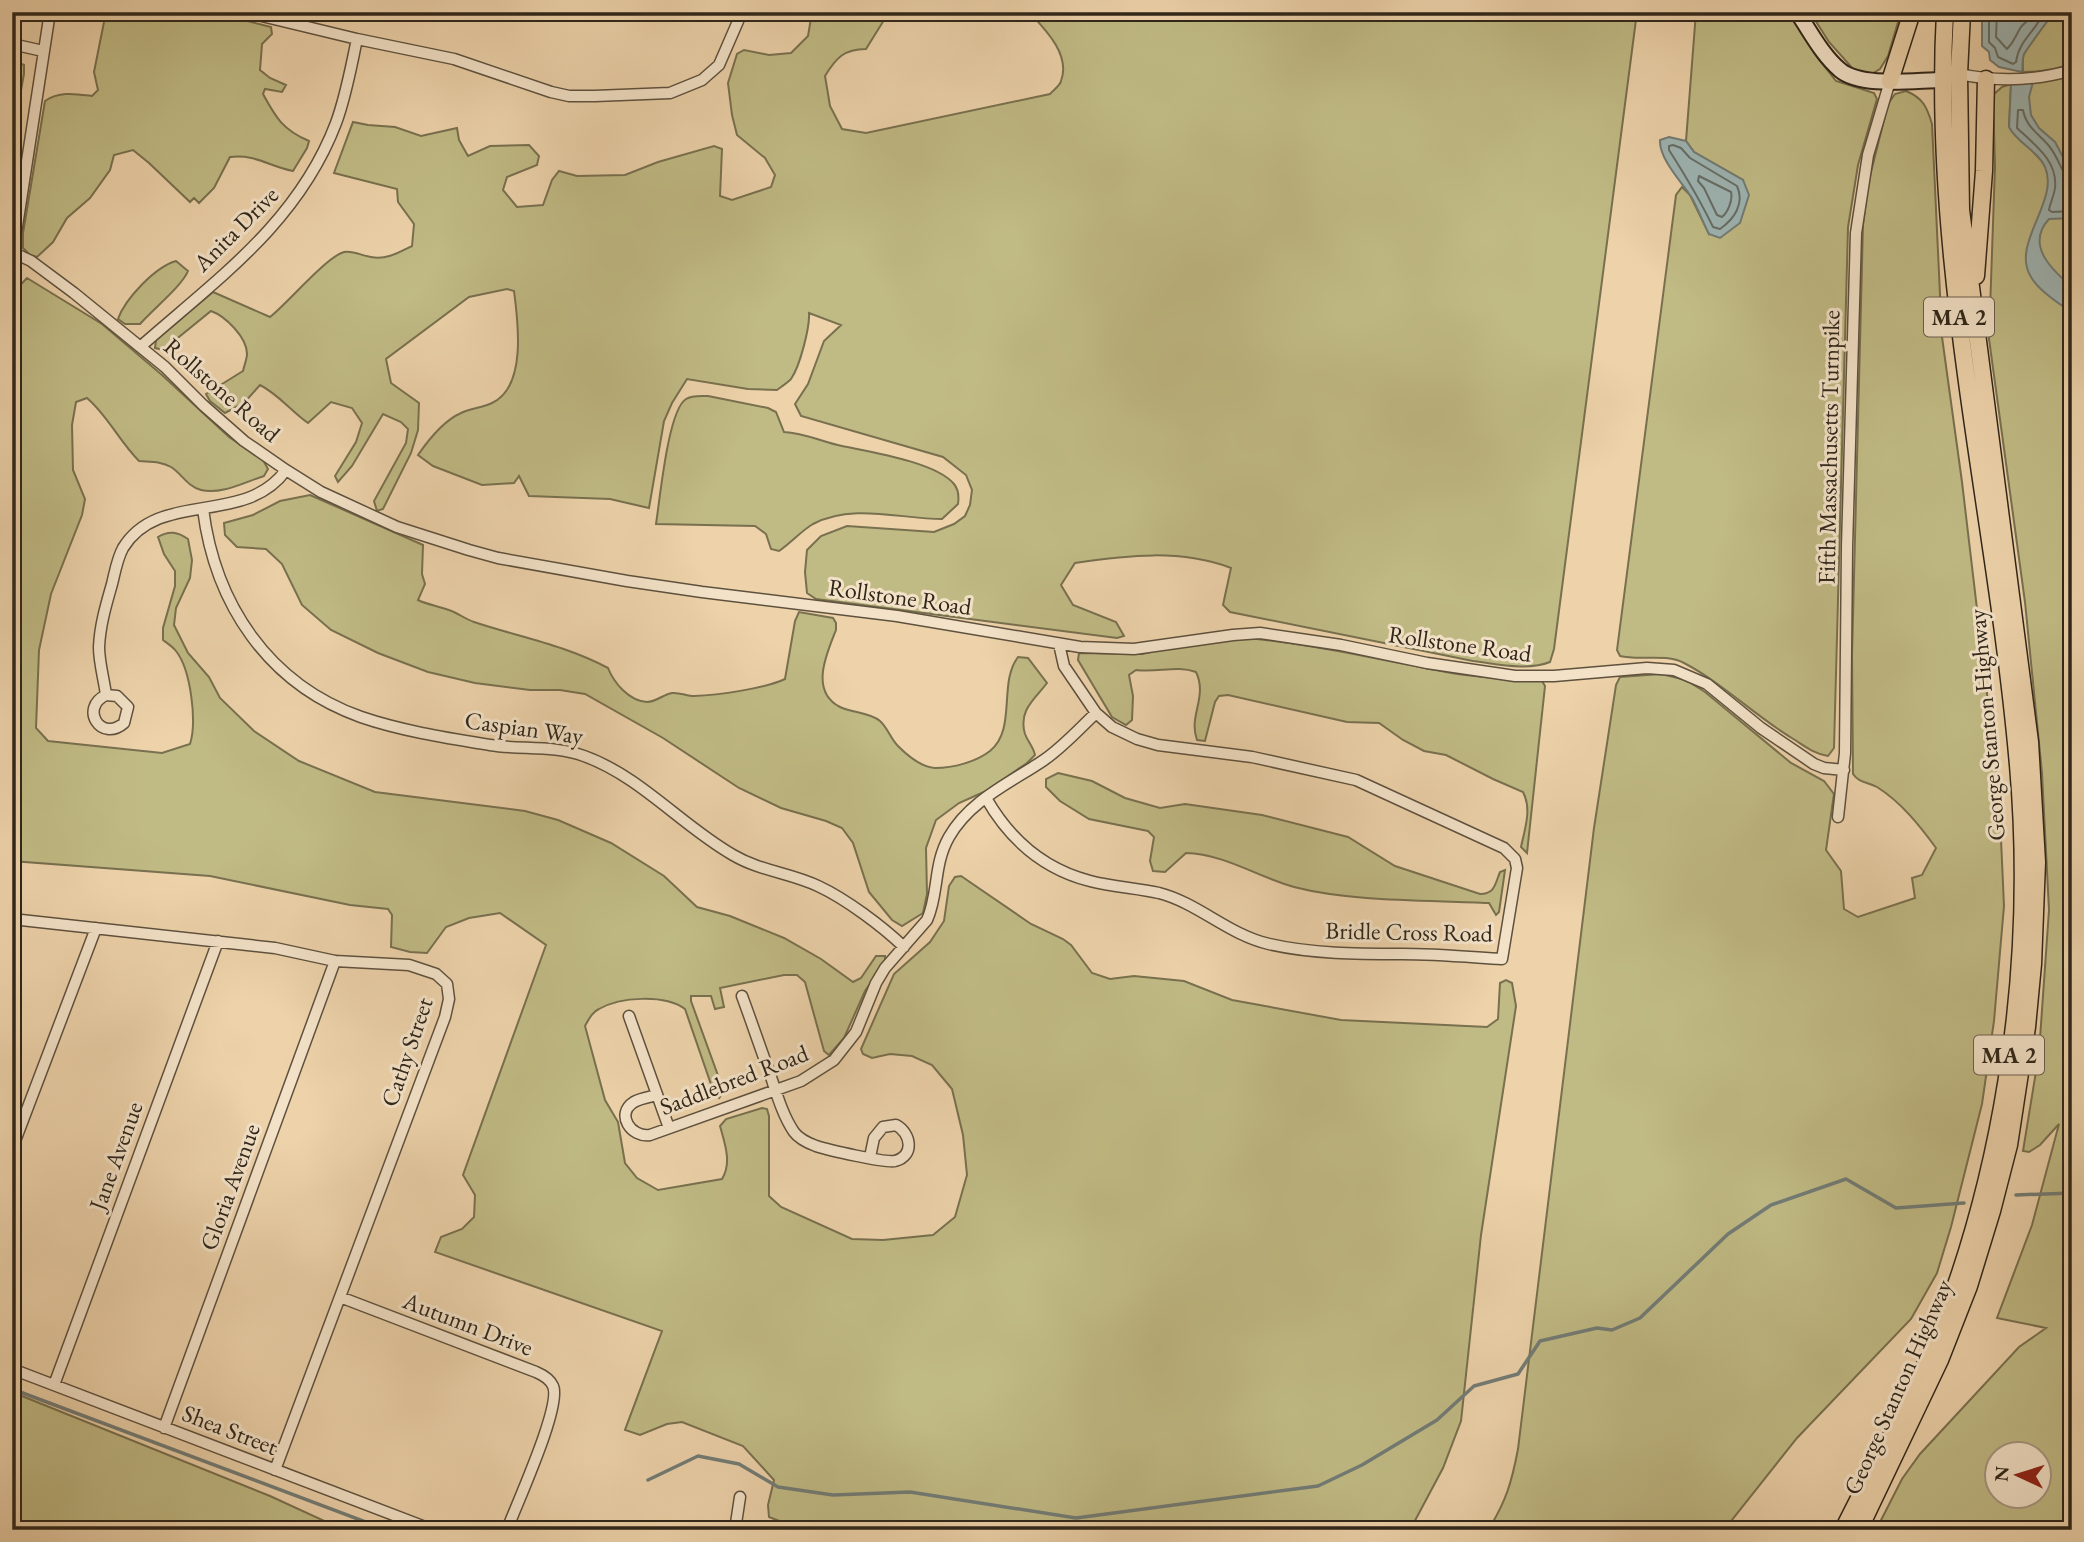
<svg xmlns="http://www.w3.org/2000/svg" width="2084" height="1542" font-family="'EB Garamond',serif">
	<rect width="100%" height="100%" fill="#edd2aa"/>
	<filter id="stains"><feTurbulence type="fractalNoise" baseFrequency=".00286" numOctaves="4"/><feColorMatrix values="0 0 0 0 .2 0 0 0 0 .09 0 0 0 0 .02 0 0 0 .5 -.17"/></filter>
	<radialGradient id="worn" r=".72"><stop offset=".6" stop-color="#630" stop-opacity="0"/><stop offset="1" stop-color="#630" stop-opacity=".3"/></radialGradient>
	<!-- green -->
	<path fill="#c0ba84" stroke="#78704f" stroke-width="2" fill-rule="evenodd" d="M106 12H212L271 27 272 34 262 44 260 70 270 78 286 85 282 92 265 89 263 94C276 118 283 130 309 141L307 148 293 171C268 166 256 154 230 157L214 188 199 203 194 198 190 202 149 163 133 150 114 155 110 170 90 198 67 218 53 242 37 257 30 255 23 248V233L45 101C59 91 76 94 92 96L98 90 94 72Z
		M812 12H889L866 49C844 49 836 58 825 76L830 106 842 129 866 133 1050 94C1053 90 1060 86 1061 81 1071 55 1045 29 1029 12H1429L1461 19 1482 12H1637L1554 649 1550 662C1527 671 1498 664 1473 661L1230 612 1223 605 1231 568C1181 549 1127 555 1075 563L1061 585 1073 605 1116 622 1124 636 1117 638 816 599 807 593 805 572 807 550 821 536 847 526 934 532 954 524 965 516 970 505 972 490 966 475 943 457 801 416 795 404 808 384 824 341 841 325 809 313C810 327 800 366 791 379 787 383 781 387 777 390L748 389 687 379 672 403 664 421 649 508 610 499 529 496 519 476 514 483 482 485 433 466 418 455C429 439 443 421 461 413 471 408 482 408 492 403 527 387 518 321 514 291L507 289 469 297 386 359 391 383 419 403 418 430 411 453 383 509 377 511 374 501 406 443 408 429 401 422 383 414 352 466 338 482 335 476 356 442 362 423 352 408 331 402 308 423C291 411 278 394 260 385L244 403 225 413 210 401 206 394 243 371C244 366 247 359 247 354 247 337 225 316 211 311L163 350 155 348 156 340 213 292 270 317C288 303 326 257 344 252 353 250 362 256 371 257 386 260 398 253 412 246L414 224 398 202 397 189 334 173 353 122 368 125 395 127 421 136 457 128 459 140 468 156 490 146 529 145 539 156 537 165 507 177 503 190 517 207 543 205 552 180 559 171 577 176 625 175 658 162 714 146 722 149 720 196 732 200 771 187 775 175 765 158 737 135 732 115 728 83 737 54 744 50 769 55 791 53 808 36Z
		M1696 12H1790L1817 57 1836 81 1874 93 1877 99 1858 165 1848 227 1834 748 1828 756C1815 754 1806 747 1795 740 1756 717 1724 684 1684 663 1665 653 1640 661 1620 656L1617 650 1676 195 1682 187 1690 195 1709 234 1743 180 1694 152 1686 141Z
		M1810 12H1901L1888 56 1880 69 1870 75 1854 70 1829 42Z
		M2055 12H2072V65L2049 71 2023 72C2023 68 2022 58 2024 54 2027 49 2051 15 2055 12Z
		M12 60 24 65V74L12 139Z
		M2072 74V1530H1876L1902 1479 1920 1454 2019 1347 2046 1328 1997 1318 2032 1225 2059 1124 2040 1145 2029 1152 2023 1151 2039 1053 2049 910 2042 773 2025 602 1989 339 1995 166 1993 95 2002 87 2011 84 2009 127 2018 75ZM1996 1454H2038V1496H1996Z
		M1906 91C1923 98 1927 107 1932 124L1942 337 1962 482 1999 795 2004 906 1994 1021 1982 1104 1951 1227 1937 1273 1911 1319 1797 1438 1724 1530H1488C1506 1502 1512 1481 1518 1449L1594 828 1616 685 1620 677 1661 674 1686 680 1705 692 1791 763 1824 781 1834 794 1826 850 1841 871 1844 909 1858 917 1915 898 1912 878 1922 875 1936 848C1920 826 1901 802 1877 787 1868 782 1859 783 1853 774L1852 655 1863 225 1868 184 1888 104 1895 94Z
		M176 261 188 271C182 286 152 310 140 324H125L118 319C125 299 155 267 176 261Z
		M27 278 102 324 162 375 229 437 263 460 268 469 264 476C245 482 221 495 201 490 188 487 181 473 171 467 161 461 150 462 139 461 119 441 108 416 87 398L76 402 72 425 73 470 85 499 82 515 51 594 39 650 36 728 48 741 162 753 190 744C197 722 191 670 176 651 173 647 167 643 163 640V628L175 586V571L164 554 158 537C169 530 178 532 188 539L192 560 190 578 176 608 174 625 188 653 209 677 220 698 254 731 299 761 375 792 525 811 558 820 611 843 664 876 697 907 730 916 784 938 821 959 853 982 861 978 876 956H885V962L865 991 844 1038 829 1055 824 1051 805 982 797 975H784L720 988 724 1007 715 1009 711 996H691V1001L724 1092 719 1098 714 1093 685 1009C664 994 620 997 599 1009 592 1012 589 1019 585 1026L605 1100 618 1122 625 1163 637 1178 658 1190 722 1179C732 1163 725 1144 720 1126L726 1119 762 1108 767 1109 769 1116V1196L781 1207 852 1239 883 1240 933 1235 955 1217 967 1175 963 1135 952 1089 932 1065 912 1056 890 1054 872 1058 863 1054 861 1049 894 974 930 942 944 921 949 886 955 877 961 876 1031 924 1063 939 1071 945 1092 973 1110 979 1134 976 1184 981 1232 1000 1341 1020 1487 1027 1498 1019 1500 983 1506 980 1512 983 1516 1006 1481 1235 1461 1421 1443 1468 1410 1530H821L787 1524 769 1517 768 1505 774 1480 743 1446 682 1422 667 1424 640 1435 625 1430 662 1331 435 1252 441 1237 462 1229 474 1217 475 1195 463 1175 546 945 500 913 469 918 446 927 427 953 410 952 391 947 392 915 388 909 350 905 210 876 12 861V514L18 487 12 485V390L15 369 12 366V294Z
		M708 396 768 408 776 412 784 432C805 433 822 442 842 446 870 452 936 462 954 484 959 490 959 497 958 504L942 519C900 519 853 503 813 524 801 531 791 543 779 551L771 549 766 534 755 526 656 524C660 499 668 410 686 399 692 395 701 396 708 396Z
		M310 495 423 545 422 574 425 584 418 600C428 605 439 606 449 610 458 613 465 619 474 622 519 637 565 645 608 668 614 683 629 701 647 702 656 702 664 694 672 693 679 692 687 696 694 696 717 695 764 689 785 679L795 621 799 612 833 618 836 623V630C827 653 809 691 840 707 852 713 869 712 880 721 888 728 891 740 899 747 908 756 921 767 935 768 953 768 976 762 990 751 1017 729 998 683 1018 657L1028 658 1047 683C1035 699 1018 710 1025 734 1028 742 1033 746 1035 755L1027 763 986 791 959 803 936 820 926 848 927 894 923 913 902 926 892 920 869 892 853 843 842 828 826 821 781 808 739 788 663 738 585 694 560 690H530L475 683 428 672 378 653 331 630 302 605 282 564 266 549 237 547 225 535 224 523 253 515 280 501Z
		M1233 637C1306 642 1375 659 1446 672 1478 678 1510 679 1542 681L1545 686 1527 853 1521 847C1525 828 1532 809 1523 792L1493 779 1446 755 1424 751 1403 740 1379 723 1347 722 1228 695 1219 696 1215 702 1205 741 1197 740C1188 716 1208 697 1196 672 1177 665 1157 673 1136 670L1129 675 1133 696 1132 720 1126 725 1112 717 1078 660 1079 653 1142 654 1188 643Z
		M1058 773 1092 781 1125 798 1160 808 1185 804 1262 815 1348 837 1395 866 1480 894C1495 894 1495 884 1500 872L1505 870 1499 912 1496 915 1489 903C1428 900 1352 902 1294 887 1258 877 1224 854 1186 853L1165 872 1153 871 1150 861 1154 837 1148 831 1089 819 1060 801 1046 787V779Z
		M12 1392 270 1496 344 1530H12Z"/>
	<!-- water -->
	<path fill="#9eb5b4" stroke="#727c76" stroke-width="2" d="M1982 12H2055C2051 15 2027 49 2024 54 2022 59 2023 67 2022 72L1999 67 1990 60 1989 52 1982 46Z
		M2033 82 2029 97 2031 115 2039 128 2055 142 2072 174V218L2049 219C2025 245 2052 270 2072 287V313C2059 303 2039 291 2031 277 2010 244 2060 201 2045 167 2038 151 2017 143 2009 127L2011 84Z
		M1669 137 1686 141 1694 152 1743 180 1749 195 1740 223 1720 238 1709 234C1703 222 1698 209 1692 198 1682 182 1659 159 1660 140Z"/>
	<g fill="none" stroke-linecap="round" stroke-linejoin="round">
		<!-- shore -->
		<path stroke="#666e67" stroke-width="2" d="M1989 12V42L1995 48 1998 57 2013 64 2016 62C2019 40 2036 31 2044 12
			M1997 12 1996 37 2007 49C2015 41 2015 36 2021 27 2026 21 2031 20 2034 12
			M1673 145 1681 148 1690 158 1737 186C1745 204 1734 219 1720 229L1713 227C1700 200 1685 175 1669 150V146Z
			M2072 174 2063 171C2059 163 2055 153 2049 146 2039 134 2026 127 2023 110H2018L2017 128C2035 145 2058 161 2055 188 2054 196 2050 203 2049 210L2052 212 2072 211
			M1699 176 1731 192C1733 200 1728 212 1722 217L1717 215 1704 188 1698 181Z"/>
		<!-- stream -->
		<path stroke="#727c76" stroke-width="3.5" d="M2016 1195 2072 1193
			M12 1389 387 1530
			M648 1480 698 1456 739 1464 778 1487 833 1495 910 1492 1076 1518 1318 1486 1362 1465 1437 1420 1474 1386 1518 1374 1540 1341 1597 1328 1612 1330 1640 1318 1728 1234 1771 1205 1846 1179 1896 1208 1964 1203"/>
		<defs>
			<path id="minor" d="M245 12 357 39 454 59 551 92 569 96H595L670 93 702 80 719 65 742 12
				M12 44 43 51
				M1959 74C1997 82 2035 81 2072 70
				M12 252 31 261 74 293 165 367 203 405 244 441 286 470 321 492 397 527 469 550 498 558 627 581 702 592 897 616 1080 647 1134 649 1233 635 1260 633 1341 645 1427 663 1515 676H1554L1647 668 1674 670 1707 684 1761 728 1814 764 1824 768 1844 770
				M13 252 50 12
				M140 347C217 279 298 223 336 123 346 96 351 67 357 39
				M203 509C215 604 268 684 361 717 402 731 447 738 490 745 520 750 554 745 584 756 640 776 682 826 733 855 760 871 791 873 818 886 846 899 882 926 904 947
				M106 695 117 696 128 707 124 723C101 743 79 708 106 695 104 679 99 663 99 647 100 625 106 605 112 584 115 572 117 559 123 548 159 489 245 527 286 470
				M986 798C1010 840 1043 869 1090 881 1113 887 1136 888 1159 893 1198 903 1229 935 1269 944 1313 954 1357 954 1402 954 1435 954 1469 957 1502 959L1517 868 1515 859 1504 848 1356 780 1252 757 1158 745 1137 739 1112 727 1096 713 1064 666 1059 644
				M1838 817 1845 753 1847 547 1856 233 1868 155 1890 81
				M12 919 275 948 335 961 409 965 436 974 447 984 449 999 445 1017 275 1470
				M742 996C752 1023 761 1050 771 1077 777 1095 783 1116 794 1132 799 1139 808 1143 816 1146 828 1150 885 1163 895 1161 915 1156 911 1133 896 1125L883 1127 874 1138 870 1157
				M629 1016 669 1128
				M657 1095C650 1097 641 1098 634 1102 615 1114 631 1138 650 1135L801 1081 834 1060 856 1032 876 983 885 968 927 920C939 894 933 865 949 837 970 800 1010 783 1044 760 1063 747 1079 729 1096 713
				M12 1149 96 928
				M340 1297 536 1372C543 1375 550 1379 553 1386 562 1406 516 1505 507 1530
				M12 1369 433 1530
				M54 1385 218 941
				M164 1428 335 961
				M735 1530 740 1497"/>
			<path id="secondary" d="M1797 12C1810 31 1822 55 1840 70 1861 88 1916 80 1943 80"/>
			<path id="trunk" d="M1890 81 1912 12
				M1976 276 1984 171 1986 79
				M1843 1530C1867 1481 1894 1433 1917 1383 2003 1194 2036 972 2018 765 1996 514 1931 266 1945 12
				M1859 1530 1940 1360 1969 1286 1992 1211 2009 1145 2027 1027 2033 964 2037 862 2030 742 1961 210 1959 74 1962 12"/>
		</defs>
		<!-- minor casing -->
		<use href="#minor" stroke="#5e513e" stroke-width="13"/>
		<!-- secondary casing -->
		<use href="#secondary" stroke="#2f261a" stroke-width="18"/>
		<!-- trunk casing -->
		<use href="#trunk" stroke="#2f261a" stroke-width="19"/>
		<!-- minor -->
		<use href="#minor" stroke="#f3e2c8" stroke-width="10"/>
		<!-- secondary -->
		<use href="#secondary" stroke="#f3e2c8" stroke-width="14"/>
		<!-- trunk -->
		<use href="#trunk" stroke="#edd2aa" stroke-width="16"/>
	</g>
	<g text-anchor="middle" stroke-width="6" stroke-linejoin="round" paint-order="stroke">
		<!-- shield labels -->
		<g fill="#f3e2c8" stroke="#6a5e4e" stroke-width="2">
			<rect x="1924" y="297.5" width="70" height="39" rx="5"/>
			<rect x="1974" y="1035.5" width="70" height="39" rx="5"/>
		</g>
		<g font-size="23" font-weight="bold" fill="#2f261a">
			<text x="1959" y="325">MA 2</text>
			<text x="2009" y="1063">MA 2</text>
		</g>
		<!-- street labels -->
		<g font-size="24" fill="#2f261a" stroke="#f3e2c8">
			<text transform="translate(236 229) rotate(-45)" y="8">Anita Drive</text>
			<text transform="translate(222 390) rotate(41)" y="8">Rollstone Road</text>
			<text transform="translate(1829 447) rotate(-89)" y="8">Fifth Massachusetts Turnpike</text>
			<text transform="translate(900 597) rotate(8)" y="8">Rollstone Road</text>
			<text transform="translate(1460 644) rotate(8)" y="8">Rollstone Road</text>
			<text transform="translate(1987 725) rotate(-95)" y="8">George Stanton Highway</text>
			<text transform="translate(524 728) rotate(8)" y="8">Caspian Way</text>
			<text transform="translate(1409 932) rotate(1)" y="8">Bridle Cross Road</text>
			<text transform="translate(407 1052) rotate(-71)" y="8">Cathy Street</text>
			<text transform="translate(734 1080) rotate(-21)" y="8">Saddlebred Road</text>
			<text transform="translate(116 1156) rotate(-70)" y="8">Jane Avenue</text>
			<text transform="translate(230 1187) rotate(-70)" y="8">Gloria Avenue</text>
			<text transform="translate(468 1324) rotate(21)" y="8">Autumn Drive</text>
			<text transform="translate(1898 1387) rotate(-66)" y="8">George Stanton Highway</text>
			<text transform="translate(230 1430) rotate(21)" y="8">Shea Street</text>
		</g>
	</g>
	<!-- margin -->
	<rect width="2084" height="1542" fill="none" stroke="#edd2aa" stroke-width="42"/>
	<rect x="14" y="14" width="2056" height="1514" fill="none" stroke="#2f261a" stroke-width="3.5"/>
	<rect x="21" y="21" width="2042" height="1500" fill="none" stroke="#2f261a" stroke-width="2"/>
	<!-- north arrow -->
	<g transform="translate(2018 1475) rotate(274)"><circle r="33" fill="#f3e2c8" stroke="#a59782" stroke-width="2"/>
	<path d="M0-5L12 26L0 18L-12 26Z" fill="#8f2418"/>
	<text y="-10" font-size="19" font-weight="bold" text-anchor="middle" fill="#2f261a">N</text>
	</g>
	<rect width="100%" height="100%" filter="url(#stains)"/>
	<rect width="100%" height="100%" fill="url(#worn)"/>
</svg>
